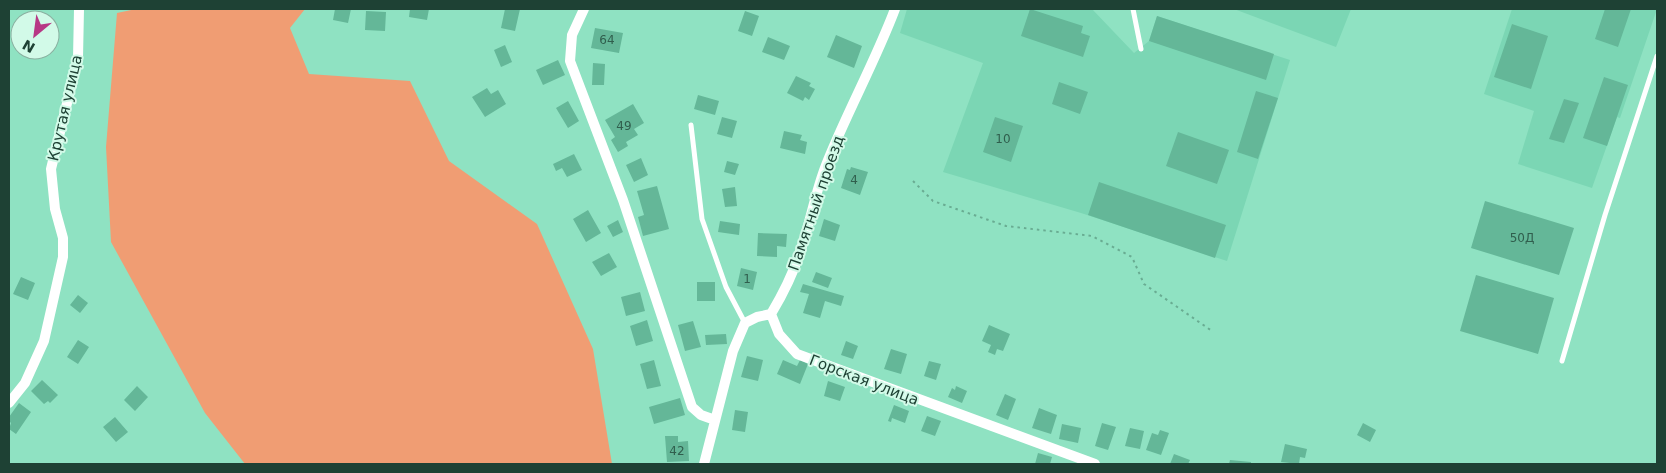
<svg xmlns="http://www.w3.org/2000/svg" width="1666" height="473" font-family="'DejaVu Sans',sans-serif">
	<rect width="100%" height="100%" fill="#8fe2c2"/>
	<!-- built -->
	<path fill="#7bd6b4" d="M907 9H1092L1134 53 1149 41 1157 16 1290 60 1227 261 1081 213 943 172 983 63 900 33Z
		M1234 9H1351L1336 47Z
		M1512 9H1657L1620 118 1617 117 1592 188 1518 164 1534 111 1484 94Z"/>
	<!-- green -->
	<path fill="#f09d73" d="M136 9H305L290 28 309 74 410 81 449 161 537 224 593 349 612 464H245L205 413 111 242 106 147 117 13Z"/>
	<!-- building -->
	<path fill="#64b798" d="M335 9H351L348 23 333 20Z
		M410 9H429L427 20 409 17Z
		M505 9H520L515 31 501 28Z
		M1030 9 1083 26 1081 33 1090 36 1083 57 1021 36Z
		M1605 9H1631L1618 47 1595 39Z
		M366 11 386 12 385 31 365 30Z
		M745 11 759 16 752 36 738 31Z
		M1157 16 1274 54 1266 80 1149 41Z
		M1512 24 1548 36 1531 89 1494 77Z
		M595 28 623 33 619 53 591 48Z
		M836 35 862 46 854 68 827 57Z
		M768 37 790 46 784 60 762 52Z
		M505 45 512 62 501 67 494 50Z
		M558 60 565 75 543 85 536 70Z
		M593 63 605 64 604 85H592Z
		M796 76 811 83 809 86 815 89 809 100 805 97 803 101 787 93Z
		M1604 77 1628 85 1607 146 1583 138Z
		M1059 82 1088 92 1080 114 1052 104Z
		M487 88 491 94 498 90 506 104 485 117 472 97Z
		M1256 91 1278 98 1258 159 1237 152Z
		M698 95 719 101 715 115 694 109Z
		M1564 99 1579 103 1564 143 1549 139Z
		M568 101 579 121 568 128 556 108Z
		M633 104 644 123 634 129 638 135 626 142 628 146 618 152 611 140 615 137 605 120Z
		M722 117 737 121 732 138 717 134Z
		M995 117 1023 126 1011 162 983 152Z
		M784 131 802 135 800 140 807 142 805 154 780 148Z
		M1178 132 1229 150 1217 184 1166 166Z
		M574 154 582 170 567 177 562 168 556 171 553 164Z
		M641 158 648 175 634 182 626 165Z
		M727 161 739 164 735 175 724 172Z
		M851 167 868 172 860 195 841 188 847 169 850 170Z
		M1099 182 1226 225 1215 258 1088 215Z
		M657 186 669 229 643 236 638 217 644 215 637 191Z
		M735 187 737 206 725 207 722 189Z
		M1485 201 1574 228 1559 275 1471 248Z
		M588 210 601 233 586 242 573 219Z
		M824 219 840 225 835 241 819 236Z
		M618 220 623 232 613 237 607 226Z
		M720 221 740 224 739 235 718 232Z
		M758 233 787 234 786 247 777 246V257L757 256Z
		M609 253 617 267 601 276 592 262Z
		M741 268 757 272 753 290 737 286Z
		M816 272 832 278 828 288 812 282Z
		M1476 275 1554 298 1538 354 1460 331Z
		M21 277 35 283 28 300 13 294Z
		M697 282H715V301H697Z
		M803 284 844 296 841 306 825 301 820 318 803 313 809 294 800 292Z
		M640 292 645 311 626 316 621 297Z
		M78 295 88 303 80 313 70 305Z
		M647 320 653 341 636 346 630 326Z
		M693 321 701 347 685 351 678 325Z
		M989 325 1010 334 1003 351 997 349 995 355 988 352 991 345 982 341Z
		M726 334 727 344 706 345 705 335Z
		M78 340 89 347 78 364 67 357Z
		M846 341 858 346 853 359 841 355Z
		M891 349 907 354 901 374 884 369Z
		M747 356 763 360 758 381 741 377Z
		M654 360 661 386 647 389 640 364Z
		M783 360 797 366 800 360 808 364 800 384 777 374Z
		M929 361 941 364 936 380 924 376Z
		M42 380 58 395 50 403 48 401 44 404 31 391Z
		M828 381 845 387 840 401 824 396Z
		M137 386 148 397 135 411 124 400Z
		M956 386 967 391 962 403 948 397 952 388 955 390Z
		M1005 394 1016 399 1008 420 996 415Z
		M680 398 685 415 654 424 649 407Z
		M19 403 31 412 16 434 9 429 11 423 9 421V417Z
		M894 405 909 411 905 423 892 418 891 422 888 421Z
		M1039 408 1057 415 1051 434 1032 428Z
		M735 410 748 412 745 432 732 430Z
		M927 416 941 421 935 436 921 431Z
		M115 417 128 432 116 442 103 427Z
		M1102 423 1116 427 1108 450 1095 446Z
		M1363 423 1376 430 1370 442 1357 435Z
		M1062 424 1081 428 1078 443 1059 439Z
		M1130 428 1144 431 1140 449 1125 446Z
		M1160 430 1169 433 1161 455 1146 450 1152 433 1158 435Z
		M665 436H678V442L688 441 689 461 667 462Z
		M1285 444 1307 449 1305 458 1300 457 1299 464 1281 462Z
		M1038 453 1052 457 1050 464H1035Z
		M1174 454 1190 460 1188 464H1170Z
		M1230 460 1251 462V464H1229Z"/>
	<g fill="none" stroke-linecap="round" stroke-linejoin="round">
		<!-- path -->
		<path stroke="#69ac92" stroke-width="2" stroke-dasharray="2.5 4" stroke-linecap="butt" d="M913 181 933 201 1006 226 1092 236 1132 257 1144 284 1212 331"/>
		<!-- service -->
		<path stroke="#fff" stroke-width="5" d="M1133 9 1141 49
			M691 125 702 219 726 287 745 323
			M1562 361 1605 215 1657 56"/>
		<!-- minor -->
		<path stroke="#fff" stroke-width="10" d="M584 9 572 35 570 61 623 200 692 407 701 415 715 420
			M771 314 779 334 797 354 1095 464
			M771 314C783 294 793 274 800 252 810 224 815 193 826 165 847 112 875 62 895 9
			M9 403 25 383 44 341 63 257V238L55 209 51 169 78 58 79 9
			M704 464 733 351 745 323 757 317 771 314"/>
	</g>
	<g text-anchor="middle" stroke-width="4" stroke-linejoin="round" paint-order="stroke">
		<!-- number labels -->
		<g font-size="12" fill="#305e4d">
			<text x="607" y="44">64</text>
			<text x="624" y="130">49</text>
			<text x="1003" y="143">10</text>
			<text x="854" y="184">4</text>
			<text x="1522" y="242">50Д</text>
			<text x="747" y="283">1</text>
			<text x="677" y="455">42</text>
		</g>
		<!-- street labels -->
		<g font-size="15" fill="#1e4134" stroke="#d2fae8">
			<text transform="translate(65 108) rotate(-77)" y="5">Крутая улица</text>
			<text transform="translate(816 203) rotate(-71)" y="5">Памятный проезд</text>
			<text transform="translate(864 380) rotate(21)" y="5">Горская улица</text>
		</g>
	</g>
	<!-- border -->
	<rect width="1666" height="473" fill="none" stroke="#1e4134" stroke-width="20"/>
	<!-- north arrow -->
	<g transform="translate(35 35) rotate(209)"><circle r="24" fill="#d2fae8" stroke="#8ab0a0"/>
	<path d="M0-4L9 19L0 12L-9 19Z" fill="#b73885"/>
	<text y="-8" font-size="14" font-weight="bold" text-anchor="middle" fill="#1e4134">N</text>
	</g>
</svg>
